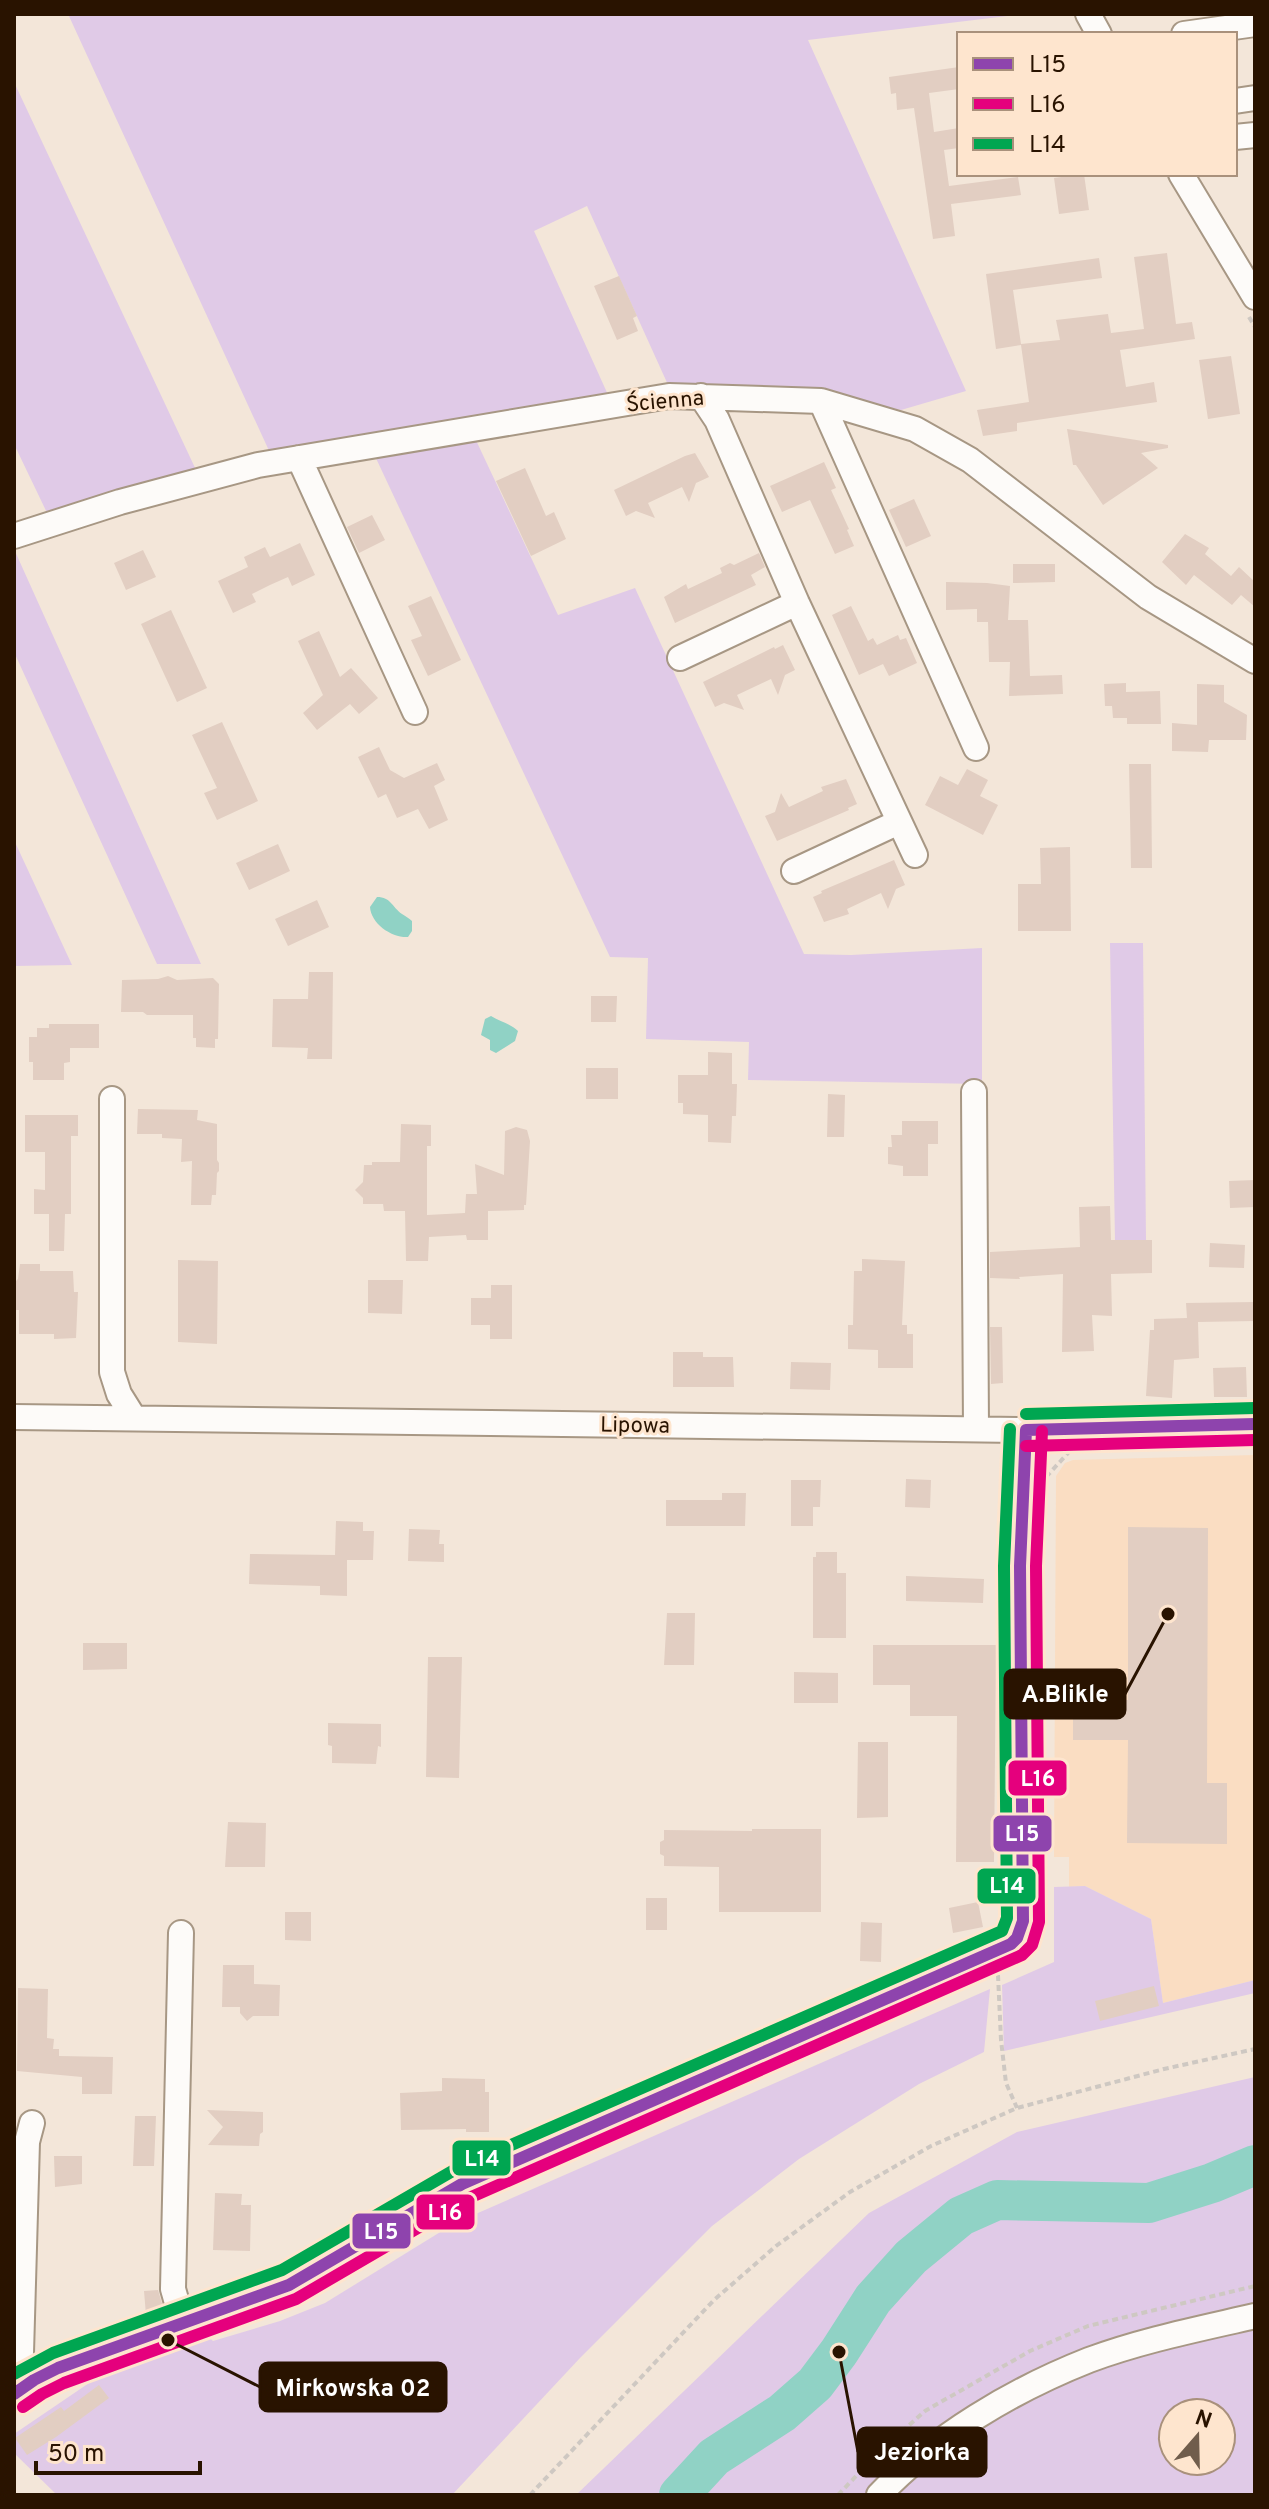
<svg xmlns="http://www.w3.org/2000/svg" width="1269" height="2509" font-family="Overpass,sans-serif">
	<rect width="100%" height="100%" fill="#f3e6d9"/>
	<!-- built -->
	<path fill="#faddc2" d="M1255 1455V1980L1163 2003 1151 1919 1085 1886 1069 1887V1857H1054L1056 1476 1065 1463 1073 1460Z"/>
	<!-- green -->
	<path fill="#e0cae7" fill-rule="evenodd" d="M68 14H1025L808 40 966 391 901 410 831 394 775 386 669 387 587 206 534 231 609 397 271 455Z
		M14 82 197 472 49 517 14 444Z
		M474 436 558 615 635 588 804 954 851 955 982 948V1084L748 1080 749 1042 646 1039 648 958 610 957 374 454Z
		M14 549 201 964H157L14 652Z
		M14 840 72 965 14 966Z
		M1110 943H1143L1146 1240 1115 1241Z
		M1085 1886 1151 1919 1163 2003 1255 1980V1993L1004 2051 1002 1985 1054 1962V1887Z
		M990 1989 984 2052 919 2084 799 2159 712 2226 580 2358 452 2495H57L14 2453V2434L92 2381 170 2353 185 2335 201 2330 213 2341 280 2321 325 2303 455 2223Z
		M1255 2077V2495H576L869 2213 1017 2132ZM1173 2413H1221V2461H1173Z"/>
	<!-- water -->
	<path fill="#90d2c5" d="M377 897C391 897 392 907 402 914 405 916 409 918 412 921V931L408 937C392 938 371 924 370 907Z
		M491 1016C501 1022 511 1024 518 1031L515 1041 496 1053 490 1050V1040L481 1035 485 1019Z"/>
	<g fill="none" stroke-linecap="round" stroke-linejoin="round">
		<!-- river -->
		<path stroke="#90d2c5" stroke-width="40" d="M679 2495 714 2457 782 2413 815 2384 839 2352 873 2299 911 2257 961 2216 997 2200 1149 2203 1212 2183 1255 2165"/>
	</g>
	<!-- building -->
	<path fill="#e2cec2" d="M959 67V89L929 93 934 132 959 128V148L944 150 949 186 1018 177 1021 195 951 204 955 236 933 239 914 108 897 110 896 93 891 94 889 77Z
		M1084 174 1089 210 1059 214 1054 178Z
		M1167 253 1176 324 1192 322 1195 339 1120 350 1126 387 1154 382 1157 402 1017 423V431L983 436 977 410 1029 402 1021 345 996 349 986 274 1099 258 1102 278 1013 290 1021 344 1060 340 1056 320 1108 314 1111 333 1144 329 1134 257Z
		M619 276 637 316 633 318 638 331 617 340 594 286Z
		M1231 356 1240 414 1208 419 1199 360Z
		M1067 429 1168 445V448L1141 453 1158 468 1103 505 1076 465H1073Z
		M695 453 709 477 696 483 689 502 682 487 648 503 655 518 636 511 626 516 614 490 685 456Z
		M824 462 836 488 831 490 849 529 847 530 854 546 835 554 810 500 782 512 770 486Z
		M525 468 546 516 554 512 566 539 531 556 496 481Z
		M914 499 931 536 906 547 889 510Z
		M372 515 385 540 359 553 347 527Z
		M1185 534 1209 548 1205 554 1231 576 1239 567 1255 582V607L1241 595 1232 605 1194 575 1186 585 1162 562Z
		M300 543 315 575 292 586 288 577 270 585 252 594 256 602 233 613 218 581 248 567 244 557 265 547 270 557Z
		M143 550 156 577 126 590 114 563Z
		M759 553 765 567 751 575 756 585 675 623 664 597 686 584 688 589 722 573 720 568 730 563 734 565Z
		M1013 564H1055V582L1013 583Z
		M946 582 987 583 1010 586 1008 620H1028L1030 676 1062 675 1063 694 1009 696 1010 662H989L988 622H977V609L946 610Z
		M431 596 461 660 428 676 411 640 422 636 408 606Z
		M851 606 868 641 873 638 877 645 898 635 900 640 906 638 917 663 889 676 883 664 859 675 832 615Z
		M171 610 207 688 177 702 141 624Z
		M319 631 340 677 351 668 378 698 359 714 350 704 317 730 303 713 323 695 298 641Z
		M783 645 795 670 785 675 778 695 771 679 737 695 744 710 724 703 715 707 703 682 774 647 775 649Z
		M1126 683V692L1160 691 1161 724H1127V718H1113L1112 706H1105L1104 684Z
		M1197 684 1224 685V702L1247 715 1246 740H1209L1208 752 1172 751V723L1197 725Z
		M222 722 258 801 217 820 204 793 217 788 192 735Z
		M379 747 390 770 404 778 437 763 445 780 434 786 448 820 429 829 418 809 397 818 386 794 378 798 358 757Z
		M1129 764H1151L1152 868H1131Z
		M967 769 988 780 980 796 998 805 983 835 925 805 940 776 958 785Z
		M846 779 857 804 848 808 849 810 777 841 765 816 775 812 781 793 789 807 823 791 821 787Z
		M278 844 290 871 249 890 236 863Z
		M1070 847 1071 931H1018V884H1041L1040 848Z
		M894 860 905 885 896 889 888 909 881 893 847 909 849 914 824 922 813 897 822 893 821 891Z
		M317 900 329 927 288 946 275 919Z
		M309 972H333L332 1059H307L308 1048 272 1047 273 999H308Z
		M168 976 177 980 213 978 219 984 218 1039H215V1048L196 1047V1038H193V1015H147L143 1012H121L122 980 158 979Z
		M591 996H617L616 1022H591Z
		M49 1024H99V1048H70V1062L64 1063V1080H33V1062H29V1037H37V1028H49Z
		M708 1052 732 1053V1084H737L736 1116H732L731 1143 708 1142V1115L683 1114V1103H678V1075H708Z
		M586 1068H618V1099H586Z
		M828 1094 845 1095 844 1137H827Z
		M138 1109 198 1110 197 1120 217 1124V1160L219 1163V1171L217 1173 216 1195H212L211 1205H191L192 1161 181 1162 182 1139 162 1138V1134H137Z
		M25 1115H78V1136H71V1214H65L64 1251H49V1214H34V1189L45 1190V1152H25Z
		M902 1121H938V1144H928V1176H903V1166L888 1164V1147H892L891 1135H902Z
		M401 1124 431 1125V1146H427V1215L465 1213 466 1194H477L475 1164 504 1175 505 1131 516 1127 527 1130 530 1141 526 1205H524V1210L488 1211V1240H467L466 1235 429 1237 428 1261H406L405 1211H384L383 1204H363V1198L355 1190 363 1182 364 1165H372V1162H400Z
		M1255 1180V1207L1230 1208 1229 1181Z
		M1110 1206 1111 1240H1152V1273L1111 1274 1112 1316 1092 1315 1094 1351 1062 1352 1063 1274 1019 1277 1020 1279 990 1278V1252L1080 1247 1079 1207Z
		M1210 1243 1245 1245 1244 1268 1209 1267Z
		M862 1259 905 1261 902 1325H907V1334H913V1368H878V1350L848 1349V1325H853L854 1271H862Z
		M178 1260 218 1261 217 1344 178 1342Z
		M20 1264H40V1271H73L74 1292H78L76 1338 54 1339V1334H19V1310H16L14 1283 18 1279Z
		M368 1280H403L402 1314 368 1313Z
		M491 1285H512V1339H490V1325H471V1298H491Z
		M1255 1302V1321L1198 1322 1199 1358 1174 1360 1172 1398 1146 1396 1150 1330H1154V1319L1187 1318 1186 1303Z
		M990 1327H1002L1003 1383 991 1384Z
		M673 1352H703V1357H733L734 1387H673Z
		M791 1362 831 1363 830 1390 790 1389Z
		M1246 1367 1247 1397H1214L1213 1368Z
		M906 1479 931 1480 930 1508 905 1507Z
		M791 1480H821L820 1507H813V1526H791Z
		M722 1493H746L745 1526H666V1500H722Z
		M336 1521 363 1522V1531H374L373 1560H347V1596L320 1595V1586L249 1584 250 1554 335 1555Z
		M1128 1527 1208 1528 1207 1783H1227V1844L1127 1843 1128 1740H1073V1701L1128 1700Z
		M409 1529 440 1530 439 1544H444V1562L408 1561Z
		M816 1552H837V1573H846V1638H813V1557H816Z
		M906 1576 984 1579 983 1603 906 1601Z
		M667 1613H695L694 1665H664Z
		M83 1643H127V1669L83 1670Z
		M873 1645H996L994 1862H956L957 1716H910V1685H873Z
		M428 1657H462L459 1778 426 1777Z
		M794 1672 838 1673V1703H794Z
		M328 1723 381 1724V1747L378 1746 376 1764 332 1763V1746L328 1745Z
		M858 1742H888V1817L857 1818Z
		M228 1822 266 1823 265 1867H225Z
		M752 1829H821V1912H719V1867L664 1866V1856L660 1854V1842L664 1840V1830L752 1831Z
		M646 1898H667V1930H646Z
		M978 1902 983 1927 953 1933 949 1908Z
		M285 1912H311V1941L285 1940Z
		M861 1922 882 1923 881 1962 860 1961Z
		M223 1965H254V1984L280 1985 279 2016H253L247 2021 240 2013V2007H222Z
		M1154 1986 1159 2006 1100 2021 1095 2001Z
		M18 1988 48 1989 47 2038 54 2039 53 2049H59V2056L113 2057 112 2094H82V2077L17 2071Z
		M442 2078 485 2079V2092H489V2132H466V2129L401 2130 400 2093 442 2091Z
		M207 2110 263 2112V2132L260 2134 259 2146 208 2145 223 2127Z
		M135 2116H156L154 2166H133Z
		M54 2156H82V2184L55 2187Z
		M215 2193 242 2194 241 2205H251L250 2251 213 2250Z
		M158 2290 164 2310 146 2315 144 2291Z
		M99 2385 109 2398 56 2437 27 2455 15 2438 61 2407 64 2411Z"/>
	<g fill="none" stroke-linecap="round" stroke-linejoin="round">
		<defs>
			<path id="minor" d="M1088 14 1099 34
				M1184 34 1255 24
				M1235 101 1255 98
				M1235 137 1255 135
				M1181 174 1255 297
				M701 396 717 420 797 603 915 855
				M821 401 976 748
				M299 458 415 712
				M14 536 120 502 258 465 669 396 821 401 915 429 970 460 1148 597 1255 661
				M680 658 797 603
				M794 871 899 822
				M974 1092 976 1429
				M112 1099V1372L119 1394 134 1418
				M14 1417 1026 1430 1255 1424
				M181 1933 173 2289 183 2324
				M19 2359 21 2353 27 2142 32 2123
				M14 2394 34 2380 58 2368 289 2285 462 2184 1011 1944 1017 1938 1023 1921 1020 1566 1026 1430
				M879 2495C935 2436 1013 2390 1089 2360 1143 2340 1199 2329 1255 2316"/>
		</defs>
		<!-- minor casing -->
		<use href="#minor" stroke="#a79784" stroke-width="28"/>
		<!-- path -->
		<path stroke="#cec8c2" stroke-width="4" stroke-dasharray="6 4" stroke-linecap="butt" d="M1249 317 1255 327
			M1046 1477 1069 1452
			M998 1975 1001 2040 1006 2083 1017 2108
			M530 2495 714 2300 776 2246 850 2192 931 2146 1017 2108 1164 2069 1255 2049
			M838 2495 877 2454 925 2411 1030 2351 1088 2326 1255 2286"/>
		<!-- minor -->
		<use href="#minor" stroke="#fdfbf9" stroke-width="24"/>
		<defs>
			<path id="bus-1" d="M1026 1430 1255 1424
				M14 2394 34 2380 58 2368 289 2285 462 2184 1011 1944 1017 1938 1023 1921 1020 1566 1026 1430"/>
			<path id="bus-2" d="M1026 1446 1255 1440
				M23 2407 42 2394 64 2383 296 2299 469 2198 1022 1955 1032 1945 1039 1922 1036 1566 1042 1431"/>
			<path id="bus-3" d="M1026 1414 1255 1408
				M14 2374 53 2353 282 2270 456 2169 1002 1931 1007 1918 1004 1566 1010 1429"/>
		</defs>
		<!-- bus-1 casing -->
		<use href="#bus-1" stroke="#fee5ce" stroke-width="18"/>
		<!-- bus-2 casing -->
		<use href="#bus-2" stroke="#fee5ce" stroke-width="18"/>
		<!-- bus-3 casing -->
		<use href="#bus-3" stroke="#fee5ce" stroke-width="18"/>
		<!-- bus-1 -->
		<use href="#bus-1" stroke="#8e44ad" stroke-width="12"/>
		<!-- bus-2 -->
		<use href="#bus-2" stroke="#e5007d" stroke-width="12"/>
		<!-- bus-3 -->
		<use href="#bus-3" stroke="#00a651" stroke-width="12"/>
	</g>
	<g text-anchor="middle" stroke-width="6" stroke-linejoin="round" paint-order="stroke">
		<!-- street labels -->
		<g font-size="22" fill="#291300" stroke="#fee5ce">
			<text transform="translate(665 400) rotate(-5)" y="8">Ścienna</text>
			<text transform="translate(635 1424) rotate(1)" y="8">Lipowa</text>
		</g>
	</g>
	<!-- callouts -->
	<path fill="none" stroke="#291300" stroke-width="3" d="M1168 1614L1125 1694M168 2340L260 2387M839 2352L858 2452"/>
	<g fill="#291300" stroke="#fee5ce" stroke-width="3">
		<circle cx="1168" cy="1614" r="8"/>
		<circle cx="168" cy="2340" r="8"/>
		<circle cx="839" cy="2352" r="8"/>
	</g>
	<g fill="#291300" stroke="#291300" stroke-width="3">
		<rect x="1005" y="1670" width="120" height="48" rx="8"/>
		<rect x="260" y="2363" width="186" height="48" rx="8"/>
		<rect x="858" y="2428" width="128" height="48" rx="8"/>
	</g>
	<g font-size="24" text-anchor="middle" font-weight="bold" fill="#fff">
		<text x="1065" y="1702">A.Blikle</text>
		<text x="353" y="2396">Mirkowska 02</text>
		<text x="922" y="2460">Jeziorka</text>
	</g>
	<g stroke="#fee5ce" stroke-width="3">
		<rect x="1007" y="1759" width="61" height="38" rx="8" fill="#e5007d"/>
		<rect x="992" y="1814" width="61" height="39" rx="8" fill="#8e44ad"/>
		<rect x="976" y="1867" width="61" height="38" rx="8" fill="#00a651"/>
		<rect x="451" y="2139" width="61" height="38" rx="8" fill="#00a651"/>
		<rect x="415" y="2193" width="61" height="38" rx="8" fill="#e5007d"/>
		<rect x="351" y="2212" width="61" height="38" rx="8" fill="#8e44ad"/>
	</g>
	<g font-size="22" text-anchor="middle" font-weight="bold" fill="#fff">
		<text x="1038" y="1786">L16</text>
		<text x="1022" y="1841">L15</text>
		<text x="1007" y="1893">L14</text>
		<text x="482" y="2166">L14</text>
		<text x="445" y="2220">L16</text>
		<text x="381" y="2239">L15</text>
	</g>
	<!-- border -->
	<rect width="1269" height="2509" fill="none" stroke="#291300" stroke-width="32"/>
	<!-- legend -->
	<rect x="957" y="32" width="280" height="144" fill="#fee5ce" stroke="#a9917c" stroke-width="2"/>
	<rect x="973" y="58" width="40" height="12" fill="#8e44ad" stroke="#a9917c" stroke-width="2"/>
	<text x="1029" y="72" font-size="24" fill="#291300">L15</text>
	<rect x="973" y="98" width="40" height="12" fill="#e5007d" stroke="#a9917c" stroke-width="2"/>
	<text x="1029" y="112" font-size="24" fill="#291300">L16</text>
	<rect x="973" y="138" width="40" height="12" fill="#00a651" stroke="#a9917c" stroke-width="2"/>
	<text x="1029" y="152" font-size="24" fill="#291300">L14</text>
	<!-- north arrow -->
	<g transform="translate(1197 2437) rotate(20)"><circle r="38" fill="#fee5ce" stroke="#a9917c" stroke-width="2"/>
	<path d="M0-6L14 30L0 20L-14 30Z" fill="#705d4c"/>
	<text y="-12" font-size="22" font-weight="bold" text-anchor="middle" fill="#291300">N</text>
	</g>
	<!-- scale -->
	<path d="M36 2461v12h164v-12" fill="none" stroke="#291300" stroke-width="4"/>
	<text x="48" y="2461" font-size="24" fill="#291300" stroke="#fee5ce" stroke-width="6" paint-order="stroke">50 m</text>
</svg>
